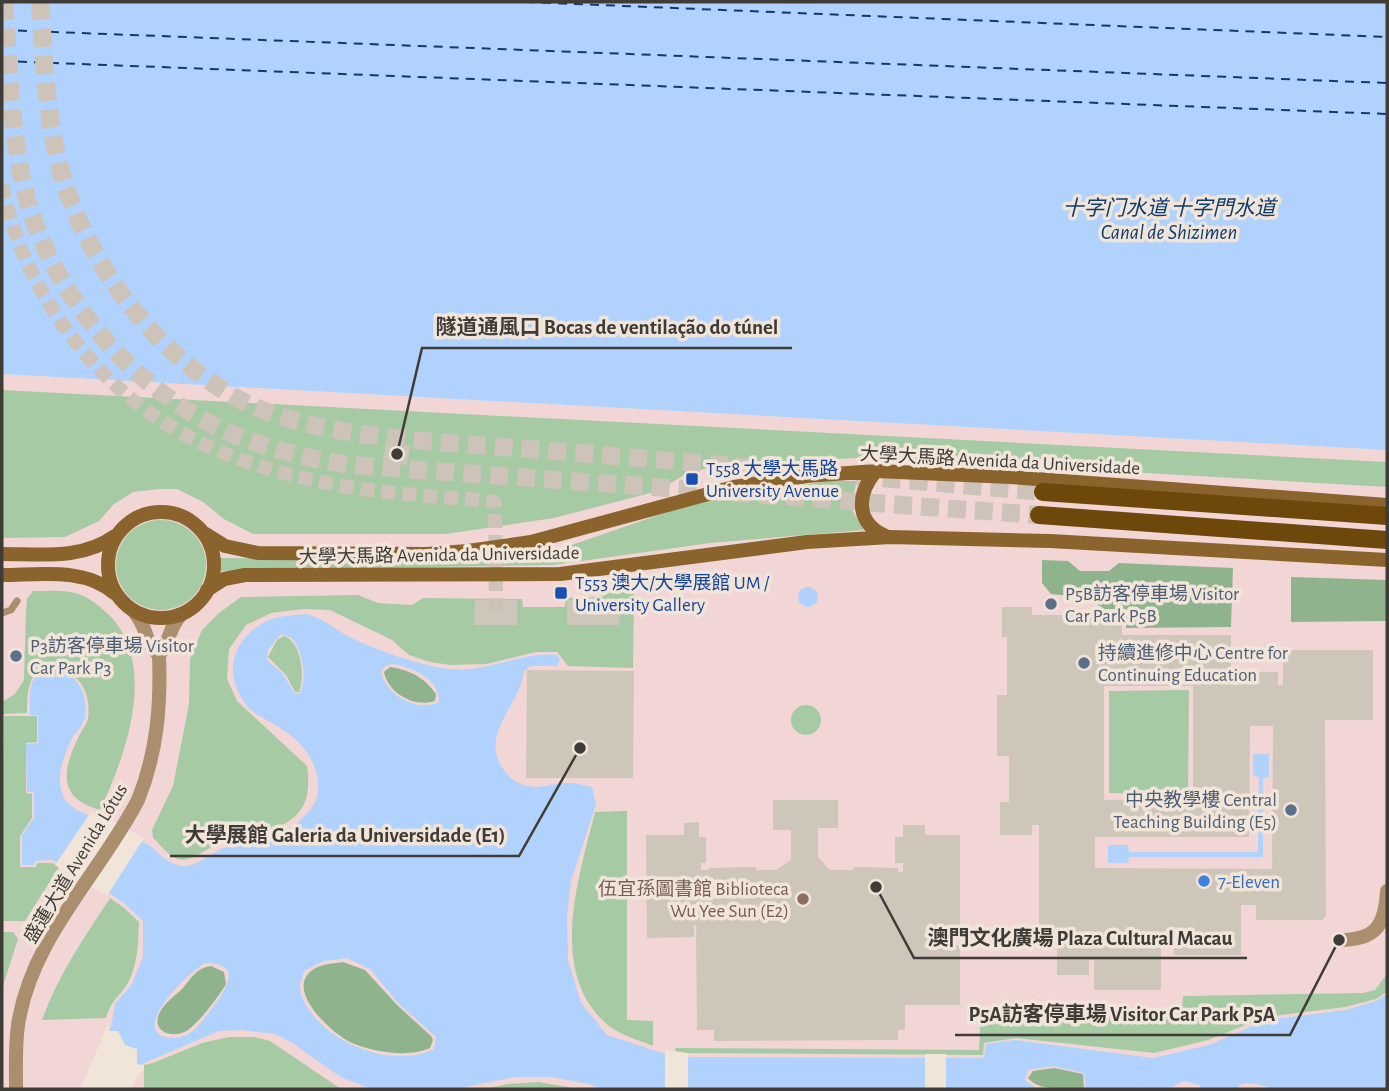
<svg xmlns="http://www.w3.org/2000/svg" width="1389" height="1091" font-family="'Alegreya Sans','Noto Sans SC',sans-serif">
	<rect width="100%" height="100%" fill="#f1e5da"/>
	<!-- education -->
	<path fill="#f1d6d5" d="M2 374 1387 450V1089H2Z"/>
	<!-- green -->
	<path fill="#a6caa4" d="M2 390 1387 462V487L870 457 766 464 728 462 684 475 658 491 554 518 446 534H253L224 519 203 502 177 489H159L133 492 114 504 99 521 65 537 2 538Z
		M832 481H857L850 507 864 530 710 543 553 565 217 571 218 558 436 559 497 561 560 549 705 499 749 491Z
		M116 565a45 45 0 1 1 90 0a45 45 0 1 1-90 0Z
		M634 589 633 668 568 666 557 652H536L486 664 451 665 430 662 409 655 392 640 330 610 303 609 271 613 246 625 229 649 227 679 237 701 307 766C317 833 265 828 218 844 207 848 190 863 178 859 169 857 160 844 153 838L152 830 173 786 189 704 190 659 202 630 219 613 241 597 358 595 378 603 412 605 423 598 522 599 523 607H565L566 598 601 597 616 590Z
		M33 591C46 591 59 590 71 592 87 595 100 606 111 617 158 668 125 757 100 810 58 798 62 772 78 738 81 732 86 725 88 719 90 704 87 689 77 679 65 666 61 664 44 664 28 678 27 692 27 713L2 714V717V702L15 694 24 680 26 610 27 599Z
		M284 636C302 642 305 677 299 692H295L286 675 268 657 277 640Z
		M1189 690 1188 795 1109 793V691Z
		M791 720a15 15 0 1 1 30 0a15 15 0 1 1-30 0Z
		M4 716H37V742L26 743V793L32 794V818L20 836V867H36L37 863H52L59 867 25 921H2Z
		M627 811V1020L653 1021V1046C639 1040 622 1036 609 1026 546 974 579 877 595 812Z
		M110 898 123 907 139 922C138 942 138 963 129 981 120 997 112 998 106 1018L42 1020C58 975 84 938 110 898Z
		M2 932H13L18 939 2 989Z
		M1387 974V992L1376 999 1345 1007 1266 1017 1208 1040 1154 1053 1016 1038 984 1043 983 1055 676 1053 675 1048 979 1050 981 1010 1181 1016 1183 996 1363 993 1375 990Z
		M229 1037H254L270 1041 341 1089H144V1065L153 1063 202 1043Z
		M539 1082 579 1089H485L507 1084Z"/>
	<!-- forest -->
	<path fill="#8fb48d" d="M1042 560 1068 561 1080 571H1109L1119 563 1233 568 1231 627 1126 628V609H1104L1089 598 1051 594 1042 583Z
		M1291 577 1387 580V621L1291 622Z
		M390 667C410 670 424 677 436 694L435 701C414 708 388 693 384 672Z
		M343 962 365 970 397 1005 431 1036 433 1040 430 1048C408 1058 371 1052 350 1042 332 1033 290 995 308 974 316 964 331 964 343 962Z
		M211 966 224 972 226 984 223 989C214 1002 201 1020 188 1030 177 1038 154 1035 158 1017 161 1005 174 997 182 989 191 979 196 968 211 966Z
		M1054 1068 1083 1074 1084 1089C1066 1089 1038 1091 1028 1078L1033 1071Z"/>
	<!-- water -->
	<path fill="#b0d2fc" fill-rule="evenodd" d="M2 2H1387V450L2 374Z
		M798 597a10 10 0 1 1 20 0a10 10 0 1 1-20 0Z
		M306 614C322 618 333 628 348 636 373 649 423 667 450 669 488 673 523 651 557 655L560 659 557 666H531L524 671C521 703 480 734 502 767 508 777 515 783 527 786 542 789 556 782 571 783 578 783 585 786 592 787L596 804 571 881 567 916 568 960 581 1003 607 1035 674 1057 984 1058 986 1044 1015 1040 1153 1058 1209 1045 1266 1020 1346 1010 1376 1001 1387 994V1089H1273C1262 1085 1250 1081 1239 1085L1237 1089H1200V1085L1184 1081 1168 1089 1134 1087 1133 1089H1086L1084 1073 1054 1066 1028 1070 1025 1080 1037 1089H601L589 1084 551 1077H515L456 1089H372L342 1078 291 1042 275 1034 242 1030 219 1031 144 1063 135 1077 84 1089 111 1027 115 1004 132 984 143 957V921L124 903 80 874 52 860 35 861 34 865H22V835L34 818V792H27L26 744 38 743V715H30C30 696 27 679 45 667 73 668 89 689 85 717 84 724 78 730 74 735 64 753 55 776 63 796 70 813 98 817 113 825 126 831 138 839 150 846 160 853 167 864 181 866 197 868 210 853 224 848 244 840 266 841 286 831 295 827 303 818 310 810 317 802 319 792 318 781 314 752 294 735 270 722 262 717 254 714 248 707 221 675 232 637 269 620 280 616 294 615 306 614ZM281 634 292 638C302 651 309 679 299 694L294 693 283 674 267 660 268 650ZM394 664C413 668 439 678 439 702 416 713 387 695 381 672L385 666ZM347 958 370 969 399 1004 436 1037 434 1049C395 1068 338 1047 313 1015 306 1007 300 996 300 986 300 981 303 975 305 970L324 961ZM205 963C246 963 224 993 210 1011 204 1019 196 1030 187 1035 181 1038 172 1039 165 1037 131 1027 191 970 205 963Z
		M1253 754H1269V777L1263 778V857H1129L1128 863H1108V845H1128L1129 852H1258L1259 777 1253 776Z"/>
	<!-- pier -->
	<path fill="#f1e5da" d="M91 812 112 820 144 838 107 896 55 865Z
		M108 1023 109 1031H118L125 1045 137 1049V1064L144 1065V1068L130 1089H81Z
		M665 1050 688 1053V1089H665Z
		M925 1054H946V1089H925Z"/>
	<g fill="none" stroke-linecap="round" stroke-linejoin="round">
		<!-- ferry -->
		<path stroke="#0d3d6e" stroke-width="2" stroke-dasharray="9 7" stroke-linecap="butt" d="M526 2 1387 37
			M2 30 1387 83
			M2 61 1387 114"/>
	</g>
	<!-- building -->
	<path fill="#cfc6ba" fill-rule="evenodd" d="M386 442 410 445 407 465 383 462Z
		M475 600H517V625H474Z
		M567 600H619V625H567Z
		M1002 607H1032V615H1122V635H1231V685H1239V672H1278V685H1283V650H1373V720H1325L1326 917H1323V920H1256V905H1241V955H1174V943H1161V990H1094V960H1089V975H1057V945H1059V937H1039V825H1032V835H1000V802H1009V756H997V695H1007V637H1002ZM1104 686H1193V799L1104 800ZM1250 726H1273L1272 869 1095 868V837H1249Z
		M527 670 634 671 633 778H526Z
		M773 800H838V828H818V857L830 870H853V867L898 868V872H903V863H895V837H903V825H925V835H960V933H952L953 945H960V1005H905V1030H898V1040L714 1041V1030H697L696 925H694V937L647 938 646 835H684V823L699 822V837H706V863H701V870H709V868L756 867V870H776L791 860V830H773Z"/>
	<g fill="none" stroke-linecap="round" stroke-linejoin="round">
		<!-- street-tunnel -->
		<path stroke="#cdc3b9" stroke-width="14" stroke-dasharray="14 7" stroke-linecap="butt" d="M2 185C12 237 35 286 66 329 135 425 229 466 343 486 393 495 445 496 495 502L496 612"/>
		<!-- primary-tunnel -->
		<path stroke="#cdc3b9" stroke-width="18" stroke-dasharray="18 9" stroke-linecap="butt" d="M4 2C9 63 10 126 24 187 50 297 141 402 248 440 281 452 316 460 351 465L1039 515
			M40 2C45 68 46 136 70 199 100 279 158 352 231 395 304 438 431 441 515 448 615 456 715 464 815 473
			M856 476 1043 492"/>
		<!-- lane -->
		<path stroke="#aa8e6d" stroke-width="7" d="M2 613 11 610 17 601"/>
		<!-- street -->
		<path stroke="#aa8e6d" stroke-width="14" d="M135 613C149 630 143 641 159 655
			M1339 940C1376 940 1385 926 1387 891
			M16 1089C16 1068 15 1046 18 1025 31 938 99 875 138 800 157 753 161 706 159 655 170 643 169 626 181 615"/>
		<!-- secondary -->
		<path stroke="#8b632d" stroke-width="14" d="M876 471C856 495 855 524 888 537
			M108 565a53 53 0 1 1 106 0a53 53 0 1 1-106 0Z
			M204 533 225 546 258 553 427 554 468 551 531 542 734 487 807 476 876 471 1010 477 1387 505
			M2 554C41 554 82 560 115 536
			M2 575C39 575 84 567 114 593
			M207 590 224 579 245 575 560 574 807 542 890 537 1050 541 1387 560"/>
		<!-- primary -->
		<path stroke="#6e470a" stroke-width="18" d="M1043 492 1387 516
			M1039 515 1387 540"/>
	</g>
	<!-- markers -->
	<g fill="#1a4fb4" stroke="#f1e5da" stroke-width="2.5">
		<rect x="685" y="472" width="14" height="14" rx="3.5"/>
		<rect x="554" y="586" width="14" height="14" rx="3.5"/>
	</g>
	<g fill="#5c6f8a" stroke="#f1e5da" stroke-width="2.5">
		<circle cx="1051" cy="604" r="7"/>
		<circle cx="16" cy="656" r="7"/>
		<circle cx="1084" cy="663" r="7"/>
		<circle cx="1291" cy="810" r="7"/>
	</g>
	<circle fill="#3f7fe0" stroke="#f1e5da" stroke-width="2.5" cx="1204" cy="881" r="7"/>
	<circle fill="#8d6e63" stroke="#f1e5da" stroke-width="2.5" cx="803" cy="899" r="7"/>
	<g text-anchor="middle" stroke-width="7" stroke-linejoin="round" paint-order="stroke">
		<!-- street labels -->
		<g font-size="19" fill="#3f3b37" stroke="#f1e5da">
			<text transform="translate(1000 460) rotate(3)" y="7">大學大馬路 Avenida da Universidade</text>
			<text transform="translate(439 554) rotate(-1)" y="7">大學大馬路 Avenida da Universidade</text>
			<text transform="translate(75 863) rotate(-59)" y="7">盛蓮大道 Avenida Lótus</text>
		</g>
		<!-- transit labels -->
		<g font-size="19" fill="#164399" stroke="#f1e5da" text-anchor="start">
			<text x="706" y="475">T558 大學大馬路<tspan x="706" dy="22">University Avenue</tspan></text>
			<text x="575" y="589">T553 澳大/大學展館 UM /<tspan x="575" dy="22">University Gallery</tspan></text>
		</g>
		<!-- service labels -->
		<g font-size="19" fill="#4e5e75" stroke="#f1e5da" text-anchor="start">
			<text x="1065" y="600">P5B訪客停車場 Visitor<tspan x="1065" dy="22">Car Park P5B</tspan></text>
			<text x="30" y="652">P3訪客停車場 Visitor<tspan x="30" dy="22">Car Park P3</tspan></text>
			<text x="1098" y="659">持續進修中心 Centre for<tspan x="1098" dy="22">Continuing Education</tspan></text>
			<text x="1277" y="806" text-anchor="end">中央教學樓 Central<tspan x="1277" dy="22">Teaching Building (E5)</tspan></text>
		</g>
		<!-- shop labels -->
		<g font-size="19" fill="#366cbe" stroke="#f1e5da" text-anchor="start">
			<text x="1218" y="888">7-Eleven</text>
		</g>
		<!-- education labels -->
		<g font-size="19" fill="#785e54" stroke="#f1e5da" text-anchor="end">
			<text x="789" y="895">伍宜孫圖書館 Biblioteca<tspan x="789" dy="22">Wu Yee Sun (E2)</tspan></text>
		</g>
		<!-- water labels -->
		<g font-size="21" font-style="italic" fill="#0d3d6e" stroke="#f1e5da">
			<text x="1169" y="215">十字门水道 十字門水道<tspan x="1169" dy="24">Canal de Shizimen</tspan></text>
		</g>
	</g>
	<!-- callouts -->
	<path fill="none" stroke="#3f3b37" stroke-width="2.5" d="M397 454L422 348H792M580 748L519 856H170M876 887L914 958H1247M1339 940L1290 1035H955"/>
	<g fill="#3f3b37" stroke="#f1e5da" stroke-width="2.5">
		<circle cx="397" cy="454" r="7"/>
		<circle cx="580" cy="748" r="7"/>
		<circle cx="876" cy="887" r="7"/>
		<circle cx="1339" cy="940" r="7"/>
	</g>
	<g font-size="21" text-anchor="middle" font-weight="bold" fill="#3f3b37" stroke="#f1e5da" stroke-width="7" stroke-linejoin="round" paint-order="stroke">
		<text x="607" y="334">隧道通風口 Bocas de ventilação do túnel</text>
		<text x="345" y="842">大學展館 Galeria da Universidade (E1)</text>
		<text x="1080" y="945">澳門文化廣場 Plaza Cultural Macau</text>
		<text x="1122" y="1021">P5A訪客停車場 Visitor Car Park P5A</text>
	</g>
	<!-- border -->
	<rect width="1389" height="1091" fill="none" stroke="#3f3b37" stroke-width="7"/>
</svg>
